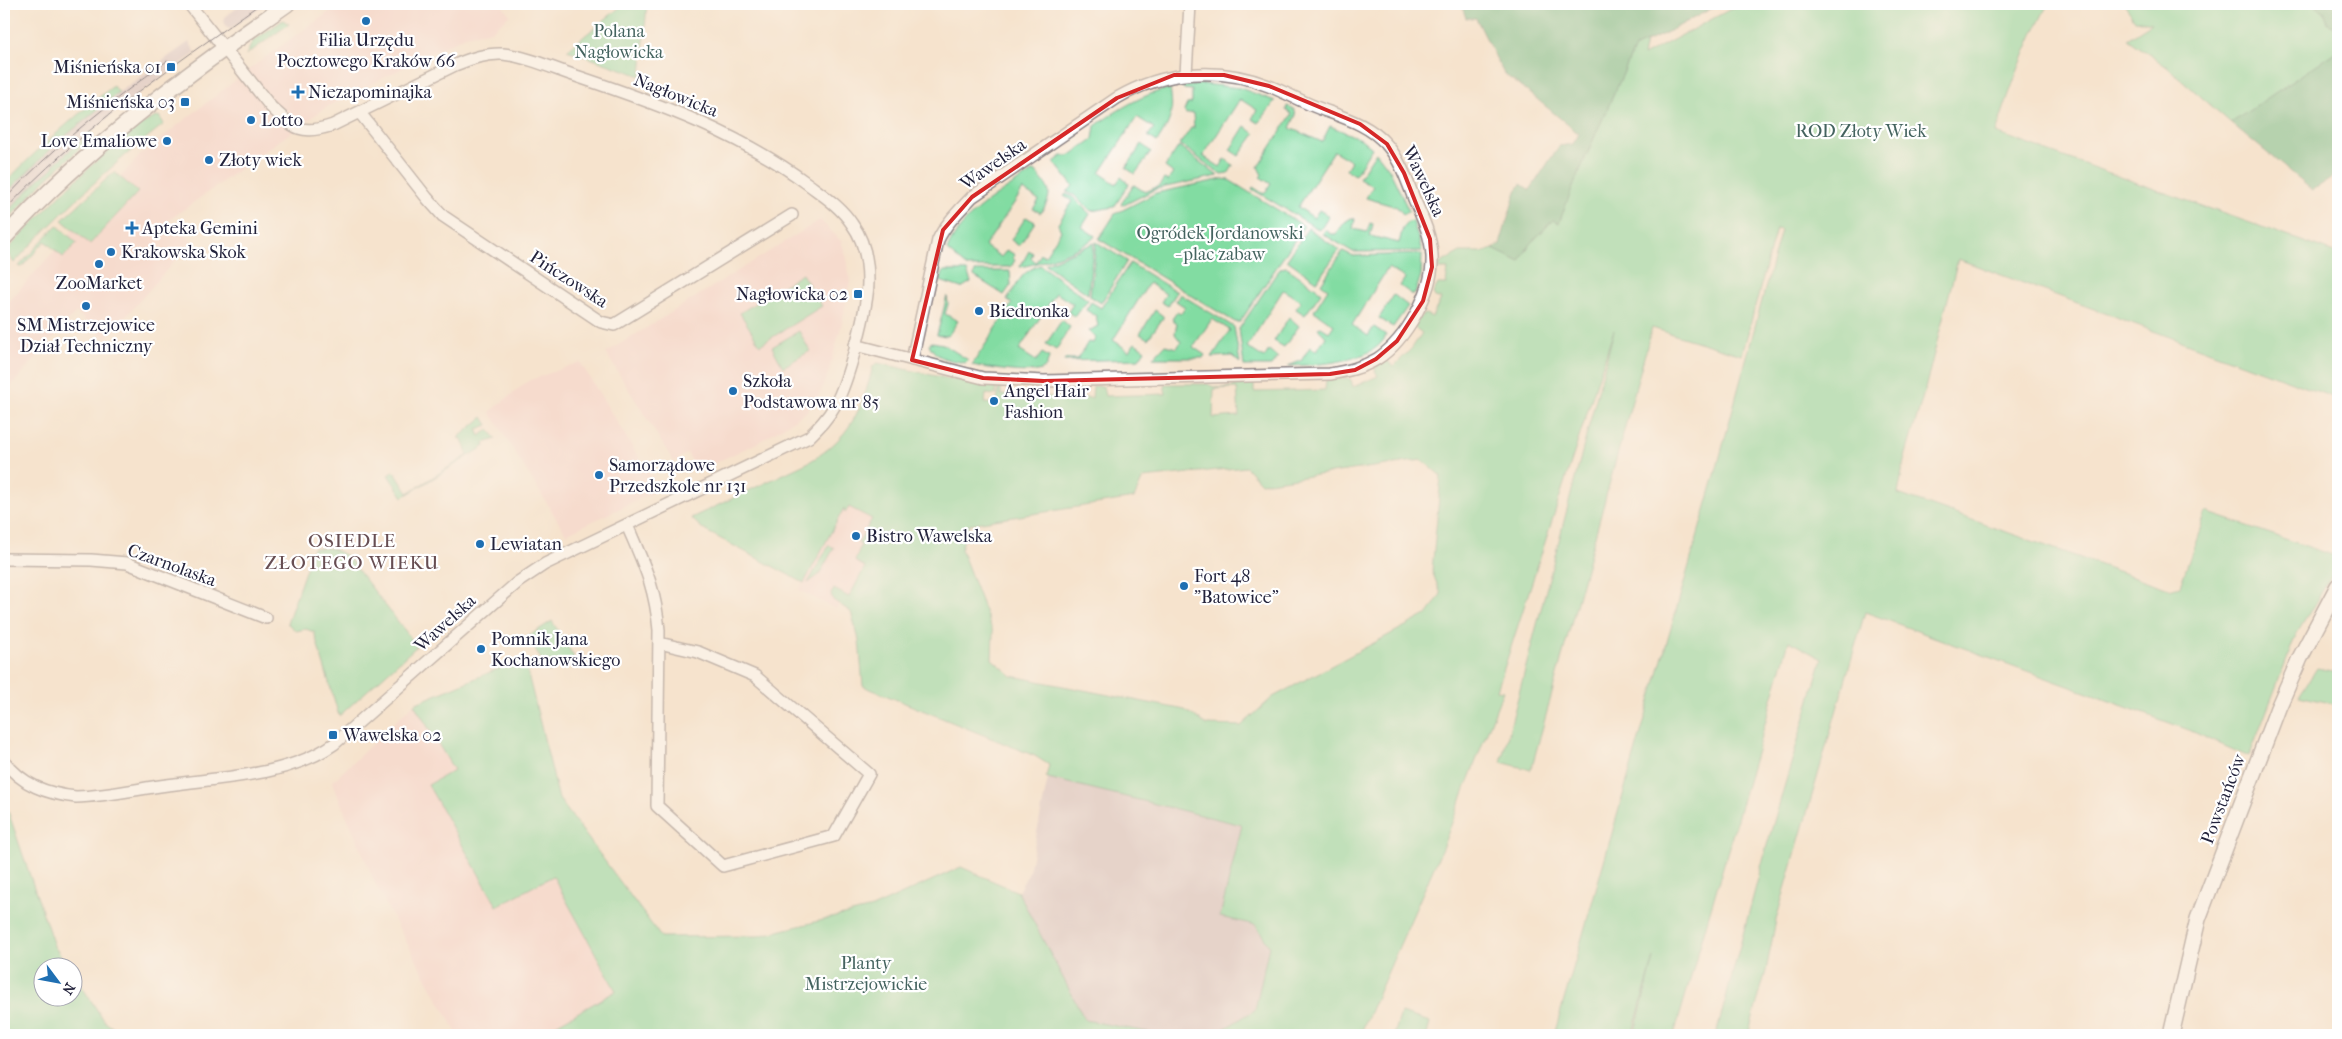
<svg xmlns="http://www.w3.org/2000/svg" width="2342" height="1039" font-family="'IM FELL French Canon',serif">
	<rect width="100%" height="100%" fill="#fff"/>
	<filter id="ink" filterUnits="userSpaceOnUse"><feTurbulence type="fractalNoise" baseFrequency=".02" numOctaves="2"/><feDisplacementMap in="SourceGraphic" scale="10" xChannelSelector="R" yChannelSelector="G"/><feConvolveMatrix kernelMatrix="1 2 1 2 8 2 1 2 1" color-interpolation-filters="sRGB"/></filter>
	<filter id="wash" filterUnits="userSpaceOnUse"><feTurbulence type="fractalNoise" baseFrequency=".0096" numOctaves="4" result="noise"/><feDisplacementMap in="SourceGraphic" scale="20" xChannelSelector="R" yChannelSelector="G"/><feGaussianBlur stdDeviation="1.12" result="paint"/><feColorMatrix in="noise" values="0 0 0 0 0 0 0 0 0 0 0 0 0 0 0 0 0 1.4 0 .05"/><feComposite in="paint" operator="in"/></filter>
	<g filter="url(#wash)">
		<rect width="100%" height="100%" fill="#f6e3cd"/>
		<!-- built -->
		<path fill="#f7d0cc" d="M340 4H501L510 15 491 31 465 36 325 108 169 220 192 241 106 339 76 312 4 394V307L142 153 259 62Z
			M820 220 841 241 847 259 850 282 842 323 828 374 819 395 805 413 759 442 698 471 687 453 674 462 606 353Z
			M580 362 659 490 566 534 490 412 528 381Z
			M855 501 872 509 873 564 851 612 839 604 836 609 799 590 844 508Z
			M414 704 454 770 428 785 498 906 553 876 616 991 538 1035H458L380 894 332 782Z"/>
		<!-- industrial -->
		<path fill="#d2bec3" d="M242 4H266L230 29 227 28 224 24 225 17Z
			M189 42 196 53 127 102 91 132 53 165 54 167 4 215V195L57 143 119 92Z
			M1048 778 1242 825 1220 917 1256 925 1269 946 1255 1010 1214 1035H1162L1085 1020 1018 892 1029 872Z"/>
		<!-- green -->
		<path fill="#82dca2" stroke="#527f6e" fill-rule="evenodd" d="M624 4H647L641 76 567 50Z
			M1740 4H2048C2026 46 2010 88 1996 133L2338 254V399L1958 259 1925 389 1904 461 1898 494 2169 589 2180 586 2206 512 2338 557V565L2296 635 2249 757 2189 730 1865 612 1776 920 1766 971 1748 1035H1716L1767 845 1822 659 1789 641 1674 1035H1634L1654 958 1632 1035H1554L1715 475 1781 230 1776 229 1742 355 1652 328 1531 770 1501 762 1614 330 1497 690 1503 691 1439 856 1360 1035H1214L1255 1010 1269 946 1256 925 1220 917 1242 825 1048 778 1046 777 1049 765 1035 756 863 686 859 640 851 612 833 600 831 594 834 589 849 597 865 567 855 561 861 545 858 543 872 519 849 507 845 513 844 508 804 583 704 530 691 518 809 462C850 438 862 410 873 366L878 363 954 380 963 379 996 385V395L986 394 985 403 997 404 999 386H1001V395H1006L1092 398 1093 386H1103L1105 396 1166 394 1164 384H1208C1221 393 1239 383 1254 382V392L1325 390 1326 380 1348 378 1351 380 1353 387 1378 376 1375 370 1377 366 1387 360 1393 367 1412 348 1422 333 1414 327 1422 315 1426 314 1432 317 1441 299 1435 297 1433 293 1438 284H1446L1448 269H1439V264L1460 252H1484L1493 249 1520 262 1529 245 1553 220 1559 222C1581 163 1609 106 1635 47L1646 42 1643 56ZM1237 388 1239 416 1213 418 1214 389ZM1422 460 1441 476 1432 571 1441 594 1428 614 1273 697 1241 726 1207 725 1185 710 1012 676 992 659 993 632 961 549 969 524 1134 498 1143 478 1246 467 1261 483Z
			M2124 4H2313L2324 11 2329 25 2338 29V50L2231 123 2167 67 2127 39 2152 23 2135 20Z
			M283 20 289 24 246 55 253 41Z
			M1204 84 1240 88 1275 101 1259 123 1252 119 1257 110 1240 99 1203 156 1220 167 1225 159 1232 164 1233 166 1228 174 1221 175 1180 144 1191 128H1194L1193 113 1186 114 1184 111 1187 104 1192 103V90L1184 89 1181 86Z
			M113 86 119 92 57 143 4 195V184C38 148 74 117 113 86Z
			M1170 88C1174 113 1171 121 1157 142L1148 136 1154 128 1137 117 1100 173 1116 184 1121 177 1129 184 1114 207 1091 211 1074 195 1067 192 1073 186 1054 162 1062 156H1069L1093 139 1095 126C1119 109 1141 95 1170 88Z
			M1287 106 1294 109 1296 115 1290 128 1322 142 1330 126 1361 139 1372 148 1355 175 1346 169 1351 161 1334 151 1298 207 1314 218 1319 210 1329 216 1320 230 1252 189 1253 187 1264 194 1271 184 1260 177 1262 175 1258 167 1292 114 1286 110Z
			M159 116 164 124C110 166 61 212 14 263L6 251C41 215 75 178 114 146 129 134 141 122 159 116Z
			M1245 126 1255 134 1239 156 1230 150Z
			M91 132 94 136 44 181 4 224V215L39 179 54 167 53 165Z
			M1142 144 1151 152 1135 174 1126 168Z
			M1179 146 1218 176 1156 189 1124 205 1121 204 1134 185 1145 192 1159 186 1164 179 1168 181 1173 173 1165 167Z
			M1376 152 1389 169 1409 211 1403 214 1397 207 1366 198 1373 186 1359 178Z
			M1033 171 1036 172C1050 190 1054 192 1041 213L1033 209 1039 200 1023 190 985 246 1001 257 1007 250 1015 255 1013 258 1015 260 1011 267H967L947 250C961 213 1002 193 1033 171Z
			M114 172 138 192 90 244 62 220Z
			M1223 179 1229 180 1304 226 1240 322H1235L1099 239 1115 214 1156 193Z
			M1066 194 1073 197 1090 214 1082 227 1095 236C1088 248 1035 265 1020 267L1029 251 1033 253 1031 258 1036 262 1041 254 1045 256 1061 231 1058 224 1072 201 1064 196Z
			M1026 217 1035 222 1019 246 1011 240Z
			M1351 218 1355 219 1353 229 1367 232 1370 223 1373 224 1370 236 1399 243C1402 234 1402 221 1413 221L1422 251 1353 252 1323 234 1325 230 1331 234H1336L1345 222Z
			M57 225 77 243 63 257 45 241 21 268 19 266Z
			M1308 228 1339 250 1317 281 1287 260Z
			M1096 242 1127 261 1101 303 1090 296Z
			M1094 243 1088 294 1045 264Z
			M1343 251 1353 256 1422 254 1421 275 1415 294 1413 295 1400 286 1405 278 1388 268 1352 325 1368 336 1374 327 1386 335C1376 363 1313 365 1288 366L1301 361 1310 347 1316 351 1326 337 1318 328 1321 327 1329 332 1334 325 1314 311 1328 289 1321 284Z
			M1130 263 1177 292 1168 306 1161 302 1166 294 1149 283 1113 340 1129 351 1135 343 1145 350 1139 359 1064 361 1065 359H1078L1088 342 1093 343 1096 337 1089 331 1098 326 1096 316 1086 310 1091 302 1101 308Z
			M1040 265 1088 300 1075 317 1068 312 1073 304 1056 293 1019 350 1036 361 1042 353 1049 357C1048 362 1046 369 1041 370 1026 375 988 368 972 365L1012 304 1007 300C1018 284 1020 272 1040 265Z
			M1286 267 1320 291 1321 293 1305 315 1296 309 1301 301 1283 290 1247 347 1264 358 1269 350 1278 358 1271 366H1244L1239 329 1276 274 1281 268Z
			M944 271H967L971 282 961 288 940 281Z
			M975 271H1010L1011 285 1004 295 974 276Z
			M802 274 822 306 760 345 740 313Z
			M1180 294 1234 327 1240 363 1232 356 1212 357 1230 330 1212 319 1193 347 1205 355 1203 358H1153L1165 345 1177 348 1181 342 1175 334 1177 323 1172 319 1177 312 1180 314 1185 307 1176 301Z
			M1394 295 1408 306 1393 327 1379 318Z
			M947 296 948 304 945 314 958 321 948 336 937 335Z
			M1155 310 1163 316V318L1148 339 1140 334Z
			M1289 317 1299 326 1284 347 1274 341Z
			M1062 320 1070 327 1056 350 1046 344Z
			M799 331 810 351 783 367 772 347Z
			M932 342 943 344 968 360 965 363C951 360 935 359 929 344Z
			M483 417 488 425 477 429 480 436 489 429 496 439 484 443 485 446 403 497 388 475 394 471 408 493 468 455 462 439 458 438Z
			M829 545 834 548 819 575 808 583Z
			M313 548H331L347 556 417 646 339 716 314 632 306 629 296 631 287 623Z
			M552 621 574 657 549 672 527 637Z
			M524 658 559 799 661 937 758 936 872 908 961 867 1018 892 1085 1020 1162 1035H538L616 991 553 876 497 906 428 785 454 770 414 704Z
			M2317 668 2338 672V705L2299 696Z
			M4 805 8 811 54 946 68 966H42V996H72L73 973 105 1022 123 1035H4Z
			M1401 1013 1430 1022 1427 1035H1394Z"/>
		<!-- forest -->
		<path fill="#69bc88" stroke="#466f62" d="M1461 4H1720L1664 34 1635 47C1609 106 1581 163 1559 223L1553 220 1529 245 1520 262 1493 249 1500 244 1516 191 1521 184 1530 190 1559 146 1573 144 1579 134 1526 90 1504 74 1476 18H1466Z
			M2313 4H2338V29L2329 25 2324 11Z
			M2338 50V173L2312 190 2231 123Z"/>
	</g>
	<g filter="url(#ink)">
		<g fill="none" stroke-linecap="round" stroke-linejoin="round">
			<defs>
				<path id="minor" d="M1186 74 1190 4
					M360 113 427 198 443 216 601 322 614 325 792 215
					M855 345 983 378 1044 381 1330 374C1347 371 1362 368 1377 359 1406 340 1434 291 1432 256 1431 235 1422 217 1414 199 1407 180 1400 160 1387 145 1370 125 1345 118 1321 109 1304 103 1287 93 1269 86 1219 66 1163 71 1117 98L972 197C960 210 946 223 938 240L912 360
					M627 525C644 565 655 586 659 630L657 806 723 866 834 836 869 774 755 676 698 652 659 643
					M4 559 91 560 127 563 266 618
					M4 761C22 785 47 794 76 797 107 796 137 789 167 785 222 777 287 777 334 744L518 582 545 564 809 437C819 427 828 418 835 405 848 382 868 308 868 281 868 261 864 240 852 224 841 207 824 196 808 184 739 133 659 104 579 77 554 69 529 57 503 54 486 53 470 59 455 65L333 125C301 136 294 128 271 107L189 4"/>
				<path id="tertiary" d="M4 238C87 147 187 74 287 4
					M2171 1035 2198 919 2278 708 2300 658 2338 586"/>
			</defs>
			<!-- minor casing -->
			<use href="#minor" stroke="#8c8284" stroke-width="14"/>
			<!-- tertiary casing -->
			<use href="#tertiary" stroke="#8c8284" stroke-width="18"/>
			<!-- minor -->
			<use href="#minor" stroke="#fff" stroke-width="11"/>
			<!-- tertiary -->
			<use href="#tertiary" stroke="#fff" stroke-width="15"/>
			<!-- tram -->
			<path stroke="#22223b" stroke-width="1" d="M4 200C53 147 109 103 167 61
				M4 211C79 130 170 68 260 4"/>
		</g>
	</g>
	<!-- marked area -->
	<path d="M0 0H2342V1039H0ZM1174 75H1224L1269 86 1360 124 1387 144 1404 173 1430 239 1432 267 1423 301 1397 341 1376 359 1355 370 1330 374 1044 381 983 378 912 360 943 230 972 197 1117 98Z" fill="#f6e3cd" fill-opacity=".55" fill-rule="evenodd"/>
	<path fill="none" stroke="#d62828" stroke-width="4" stroke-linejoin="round" d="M1174 75H1224L1269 86 1360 124 1387 144 1404 173 1430 239 1432 267 1423 301 1397 341 1376 359 1355 370 1330 374 1044 381 983 378 912 360 943 230 972 197 1117 98Z"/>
	<!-- markers -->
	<g fill="#1f6fb2" stroke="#fff" stroke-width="2">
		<circle cx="366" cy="21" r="5"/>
		<rect x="166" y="62" width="10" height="10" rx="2.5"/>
		<path d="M295.5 84.5h5v5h5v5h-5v5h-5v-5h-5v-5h5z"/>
		<rect x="180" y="97" width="10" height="10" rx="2.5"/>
		<circle cx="251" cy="120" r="5"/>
		<circle cx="167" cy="141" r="5"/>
		<circle cx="209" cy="160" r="5"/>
		<path d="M129.5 220.5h5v5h5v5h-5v5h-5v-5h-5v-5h5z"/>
		<circle cx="111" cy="252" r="5"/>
		<circle cx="99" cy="264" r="5"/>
		<rect x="853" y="289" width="10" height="10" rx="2.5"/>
		<circle cx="86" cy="306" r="5"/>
		<circle cx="979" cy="311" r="5"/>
		<circle cx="733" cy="391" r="5"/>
		<circle cx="994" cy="401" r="5"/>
		<circle cx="599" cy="475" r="5"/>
		<circle cx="856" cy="536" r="5"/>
		<circle cx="480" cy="544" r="5"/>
		<circle cx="1184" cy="586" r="5"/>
		<circle cx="481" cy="649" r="5"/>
		<rect x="328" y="730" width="10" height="10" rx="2.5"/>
	</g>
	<g text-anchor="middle" stroke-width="4.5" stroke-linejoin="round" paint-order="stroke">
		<!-- park labels -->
		<g font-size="18" fill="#44635f" stroke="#fff">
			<text x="619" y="37">Polana<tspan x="619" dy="21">Nagłowicka</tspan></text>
			<text x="1861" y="137">ROD Złoty Wiek</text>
			<text x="1220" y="239">Ogródek Jordanowski<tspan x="1220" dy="21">- plac zabaw</tspan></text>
			<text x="866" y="969">Planty<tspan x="866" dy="21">Mistrzejowickie</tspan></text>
		</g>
		<!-- poi labels -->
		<g font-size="18" fill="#22223b" stroke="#fff" text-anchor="start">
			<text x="366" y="46" text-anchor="middle">Filia Urzędu<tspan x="366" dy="21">Pocztowego Kraków 66</tspan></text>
			<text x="161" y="73" text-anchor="end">Miśnieńska 01</text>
			<text x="308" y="98">Niezapominajka</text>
			<text x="175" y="108" text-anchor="end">Miśnieńska 03</text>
			<text x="261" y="126">Lotto</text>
			<text x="157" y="147" text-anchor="end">Love Emaliowe</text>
			<text x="219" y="166">Złoty wiek</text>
			<text x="142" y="234">Apteka Gemini</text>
			<text x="121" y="258">Krakowska Skok</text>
			<text x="99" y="289" text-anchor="middle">ZooMarket</text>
			<text x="848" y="300" text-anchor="end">Nagłowicka 02</text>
			<text x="989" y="317">Biedronka</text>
			<text x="86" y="331" text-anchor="middle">SM Mistrzejowice<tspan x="86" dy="21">Dział Techniczny</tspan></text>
			<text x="743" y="387">Szkoła<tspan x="743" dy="21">Podstawowa nr 85</tspan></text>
			<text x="1004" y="397">Angel Hair<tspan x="1004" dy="21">Fashion</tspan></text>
			<text x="609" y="471">Samorządowe<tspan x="609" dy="21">Przedszkole nr 131</tspan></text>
			<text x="866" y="542">Bistro Wawelska</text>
			<text x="490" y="550">Lewiatan</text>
			<text x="1194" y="582">Fort 48<tspan x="1194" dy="21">"Batowice"</tspan></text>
			<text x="491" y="645">Pomnik Jana<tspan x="491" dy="21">Kochanowskiego</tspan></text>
			<text x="343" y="741">Wawelska 02</text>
		</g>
		<!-- street labels -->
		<g font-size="18" fill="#22223b" stroke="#fff">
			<text transform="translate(676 95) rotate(22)" y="6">Nagłowicka</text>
			<text transform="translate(993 164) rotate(-35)" y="6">Wawelska</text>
			<text transform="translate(1424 181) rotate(65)" y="6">Wawelska</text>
			<text transform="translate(569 279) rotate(33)" y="6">Pińczowska</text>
			<text transform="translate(172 565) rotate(20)" y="6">Czarnolaska</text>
			<text transform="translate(445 623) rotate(-42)" y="6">Wawelska</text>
			<text transform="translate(2223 799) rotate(-69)" y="6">Powstańców</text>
		</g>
		<!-- neighbourhood labels -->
		<g font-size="19" letter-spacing="1" fill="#674e52" stroke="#fff">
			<text x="352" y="547">OSIEDLE<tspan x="352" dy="22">ZŁOTEGO WIEKU</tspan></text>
		</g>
	</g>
	<!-- margin -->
	<rect width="2342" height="1039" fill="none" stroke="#fff" stroke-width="20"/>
	<!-- north arrow -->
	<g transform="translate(58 982) rotate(122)"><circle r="24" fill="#ffffff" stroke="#a7a7b1"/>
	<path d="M0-4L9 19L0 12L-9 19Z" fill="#1f6fb2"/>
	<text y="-8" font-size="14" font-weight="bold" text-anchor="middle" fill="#22223b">N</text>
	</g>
</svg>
